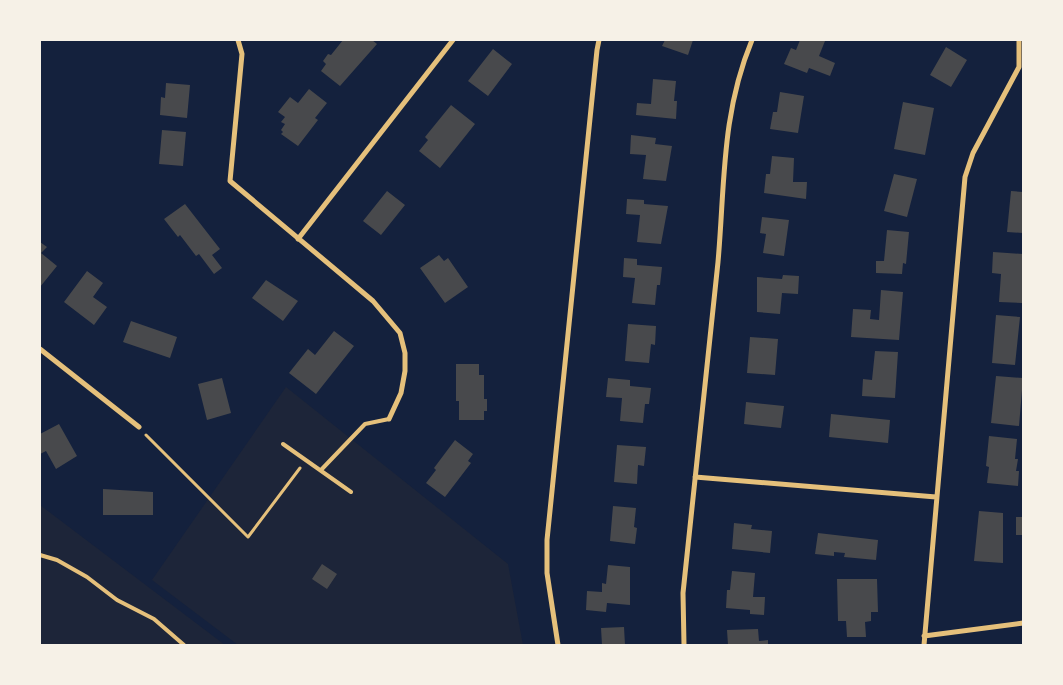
<svg xmlns="http://www.w3.org/2000/svg" width="1063" height="685" font-family="'Roboto Condensed',sans-serif">
	<rect width="100%" height="100%" fill="#14213d"/>
	<!-- green -->
	<path fill="#1d2539" d="M286 387 508 564 523 645H238L152 580Z
		M40 505 225 645H40Z"/>
	<!-- building -->
	<path fill="#48494c" d="M343 40H372L377 44 340 86 321 71 326 64 323 61 328 54 331 55Z
		M665 40H693L688 55 662 46Z
		M800 40 825 41 819 56 835 63 830 76 809 68 807 73 784 64 791 48 796 50Z
		M946 47 967 60 951 87 930 75Z
		M493 49 512 64 488 96 468 81Z
		M653 79 676 81 674 101H677L676 119 636 115 637 103 651 104Z
		M166 83 190 85 187 118 160 115 161 97 165 98Z
		M309 89 327 103 315 118 318 120 298 146 281 134 283 132 281 130 285 124 281 122 285 117 278 112 290 97 298 103Z
		M780 92 804 96 798 133 770 129 773 112H777Z
		M903 102 934 108 925 155 894 149Z
		M451 105 475 124 440 168 419 151 428 140 425 137Z
		M162 130 186 132 183 166 159 164Z
		M631 135 656 138 655 144 672 146 666 181 643 179 646 155 630 154Z
		M772 156 794 158 793 182H807L806 199 764 193 766 174H770Z
		M894 174 917 179 907 217 884 211Z
		M387 191 405 205 381 235 363 221Z
		M1011 191 1023 192V233L1007 232Z
		M627 199 644 200V204L668 206 661 244 637 242 640 215 626 214Z
		M185 204 220 249 212 255 222 268 214 274 199 254 196 256 180 235 178 237 164 219Z
		M762 217 789 220 784 256 763 253 766 234 760 233Z
		M887 230 909 232 906 264 903 263 902 274 876 273V261H884Z
		M40 242 47 247 41 253 57 266 40 287Z
		M993 252 1023 254 1022 303 999 302 1001 274 992 273Z
		M439 255 444 261 448 258 468 287 445 303 420 268Z
		M624 258 637 259V265L662 267 660 285H657L655 305 632 303 635 278 623 277Z
		M87 271 103 283 93 297 107 307 94 325 64 302Z
		M783 275 799 276 798 294 782 293 780 314 757 312V277L782 279Z
		M266 280 298 301 283 321 252 298Z
		M881 290 903 292 899 340 851 337 853 309 871 310 870 319 879 320Z
		M996 315 1020 317 1015 365 992 363Z
		M131 321 177 337 170 358 123 342Z
		M628 324 656 326 655 345 651 344 649 363 625 361Z
		M334 331 354 346 316 394 289 373 308 349 315 355Z
		M750 337 778 339 775 375 747 373Z
		M875 351 898 352 895 398 862 396 863 379 872 380Z
		M456 364H479V375H484V399H487V411H484V420H459V401H456Z
		M996 376 1023 378 1019 426 991 423Z
		M222 378 231 413 207 420 198 384Z
		M608 378 630 380V386L651 388 649 404H645L643 423 620 421 622 398 606 397Z
		M746 402 784 406 781 428 744 424Z
		M831 414 890 420 888 443 829 437Z
		M59 424 77 456 56 469 46 451 40 454V434Z
		M989 436 1017 439 1015 459H1018L1016 471H1019L1018 486 987 483 989 467 986 466Z
		M455 440 473 454 468 461 471 463 445 497 426 483 436 470 434 468Z
		M617 445 646 447 644 466 638 465 637 484 614 482Z
		M103 489 153 492V515H103Z
		M613 506 636 508 634 527 637 528 635 544 610 541Z
		M979 511 1003 513V563L974 561Z
		M1016 517H1023V535H1016Z
		M734 523 752 525 751 529 772 531 770 553 732 549Z
		M818 533 878 540 876 560 844 557 845 553 834 552V556L815 554Z
		M322 564 337 574 327 589 312 579Z
		M608 565 630 567V605L607 603 606 612 586 610 587 591 602 592V583L606 584Z
		M732 571 755 573 753 597H765L764 615 750 614V610L726 608 727 590H730Z
		M837 579H877L878 612H871V621L865 622 866 637H847L846 621H838Z
		M624 627 625 645H602L601 628Z
		M758 629 759 641 768 640V645H728L727 630Z"/>
	<g fill="none" stroke-linecap="round" stroke-linejoin="round">
		<!-- path -->
		<path stroke="#e5c07b" stroke-width="3" d="M146 435 248 537 300 468"/>
		<!-- service -->
		<path stroke="#e5c07b" stroke-width="4" d="M283 444 351 492
			M321 470 365 424 389 419
			M40 555 57 560 87 577 117 600 154 619 184 645"/>
		<!-- minor -->
		<path stroke="#e5c07b" stroke-width="5" d="M238 40 242 54 230 181 373 301 400 333 405 353V371L401 393 389 419
			M298 239 453 40
			M40 349 139 427
			M695 477 936 497
			M924 636 1023 623
			M558 645 547 573V540L597 50 599 40
			M684 645 683 593C695 483 707 373 718 262 725 184 721 115 752 40
			M924 645 965 177 973 153 1019 67V40"/>
	</g>
	<!-- border -->
	<rect width="1063" height="685" fill="none" stroke="#f6f1e7" stroke-width="82"/>
</svg>
